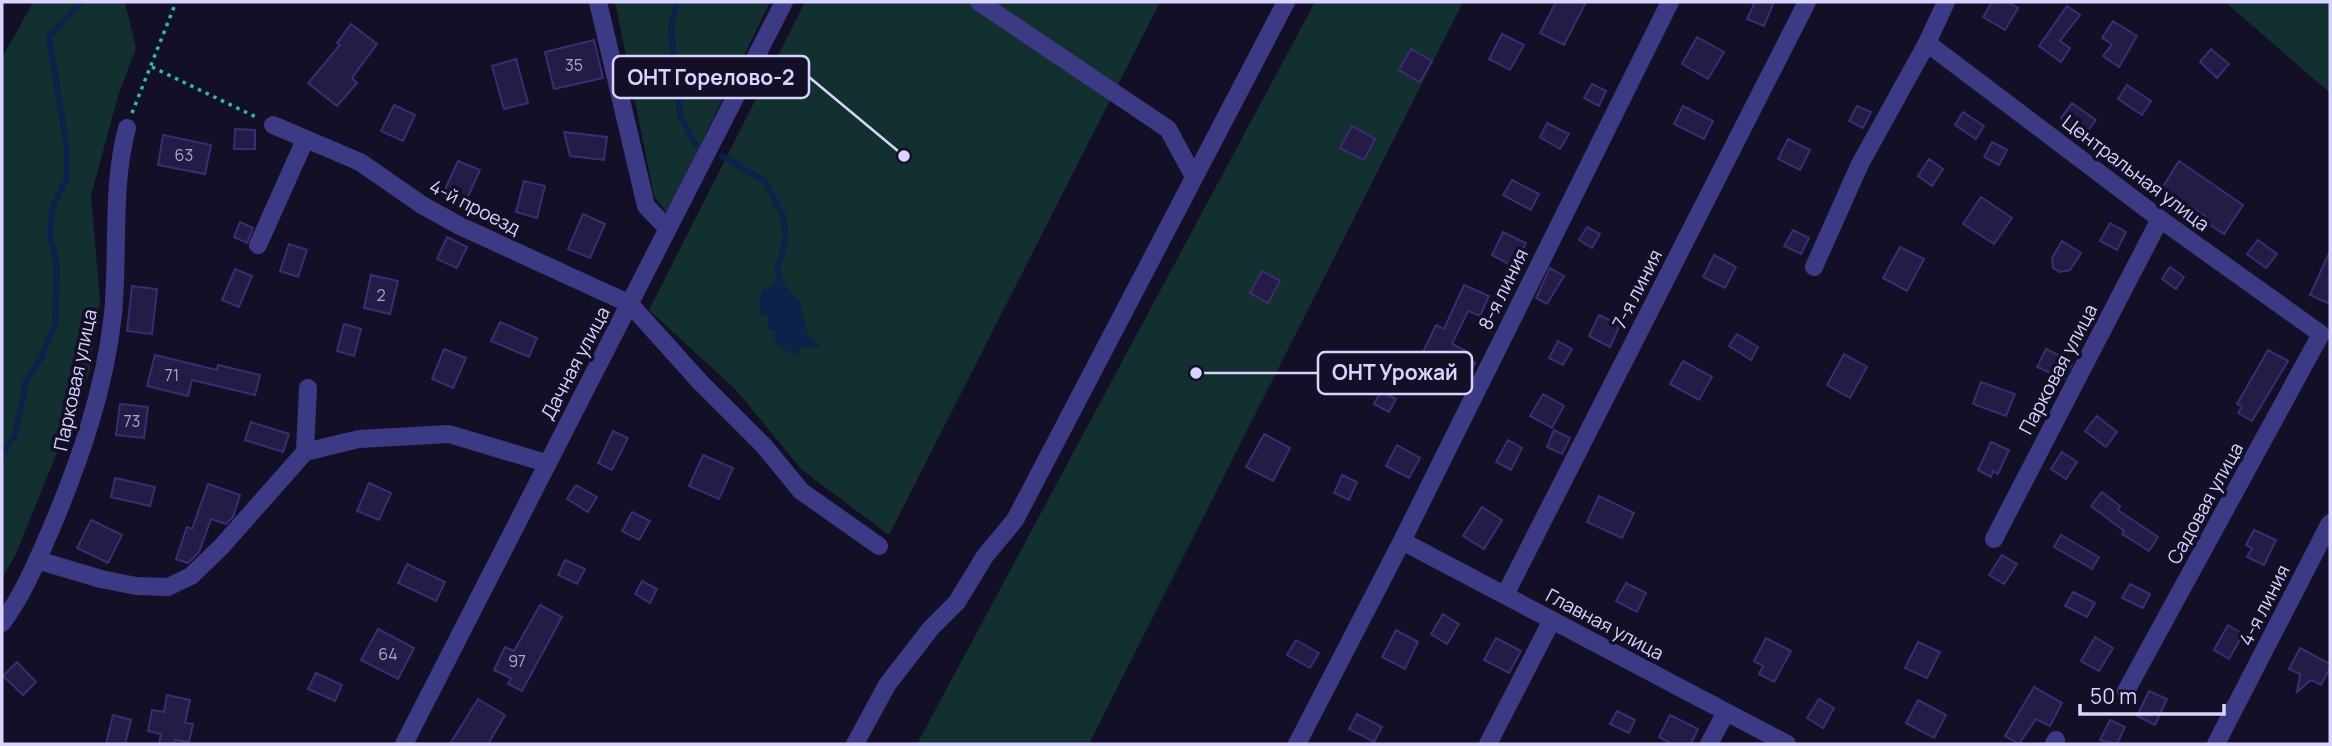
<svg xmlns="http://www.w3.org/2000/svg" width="2332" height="746" font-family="Manrope,sans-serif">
	<rect width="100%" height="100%" fill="#130f26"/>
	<!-- green -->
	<path fill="#12302f" d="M33 2H125L136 48 118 96 91 196 100 301 89 374 15 556 2 578V58Z
		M615 2H770L667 213 654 196Z
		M805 2H1160L889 535 802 470 736 390 649 310Z
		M1315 2H1463L1089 744H917Z
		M2225 2H2330V93Z"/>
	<!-- water -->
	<path fill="#0c2248" d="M780 280 799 300 808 335 821 347H801L796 356 778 345 773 335 776 332 766 328 770 320 766 315H761L759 298 763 291Z"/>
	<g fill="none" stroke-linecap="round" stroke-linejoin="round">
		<!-- stream -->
		<path stroke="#0c2248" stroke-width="6" d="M677 2 671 27 680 115 696 145
			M722 156 765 181 783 215 786 239 777 270 780 280
			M2 456 15 435 26 381 41 358 55 324 57 266 50 234 52 208 67 178V149L49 37 81 2"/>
	</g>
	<!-- building -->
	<path fill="#241b47" stroke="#3b2d73" stroke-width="2" d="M1556 2H1586L1564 45 1540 33Z
		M1755 2H1774L1764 26 1747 19Z
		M1992 2H2008L2018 8 2005 30 1983 17Z
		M2067 6 2080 15 2060 41 2070 48 2061 62 2039 46Z
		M2113 21 2137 36 2119 67 2103 56 2112 44 2102 38Z
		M351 24 377 44 352 78 357 83 337 106 308 83 340 45 337 43Z
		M1502 34 1524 45 1510 70 1489 59Z
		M1697 37 1724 52 1708 79 1682 64Z
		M594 40 603 78 554 89 545 52Z
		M1411 49 1432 61 1420 82 1399 70Z
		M2211 49 2229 64 2217 78 2200 62Z
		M516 59 528 103 504 109 492 66Z
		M1592 84 1606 91 1599 106 1584 98Z
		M2127 85 2151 101 2142 115 2118 99Z
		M2072 103 2096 120 2084 136 2061 118Z
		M394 105 415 115 403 141 381 131Z
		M1683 106 1713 121 1704 139 1674 124Z
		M1857 106 1871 112 1863 128 1849 121Z
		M1963 112 1984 126 1976 139 1955 125Z
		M1547 123 1569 134 1560 149 1540 137Z
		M1352 126 1375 139 1364 160 1340 148Z
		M235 129 255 130V149H234Z
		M564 132 607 137 604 160 570 156Z
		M163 135 211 145 205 174 158 165Z
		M1788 139 1810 150 1800 170 1778 159Z
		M1992 142 2007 150 1999 165 1984 157Z
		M1929 159 1943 169 1932 186 1918 176Z
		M458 161 480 170 467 199 445 189Z
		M2179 161 2243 205 2224 234 2203 220 2205 216 2162 188Z
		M1512 180 1539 194 1531 210 1503 195Z
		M524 181 545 186 537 218 516 212Z
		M1981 197 2012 218 1994 244 1963 224Z
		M583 214 605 224 590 258 568 249Z
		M240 222 253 228 247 243 234 237Z
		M2110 223 2126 232 2117 250 2100 241Z
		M1587 227 1600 234 1592 248 1579 240Z
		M1793 230 1809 238 1801 254 1784 246Z
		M1503 232 1526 243 1514 267 1492 255Z
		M447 237 467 247 457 268 437 259Z
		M2258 240 2277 254 2266 268 2247 254Z
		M2062 241 2081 253 2070 270 2060 272 2053 268 2052 258Z
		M289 244 307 250 298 277 280 271Z
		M1900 247 1924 259 1907 291 1883 278Z
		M2330 251V304L2310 295Z
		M1714 255 1736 267 1725 288 1703 277Z
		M2170 267 2184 277 2176 289 2162 279Z
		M1550 268 1564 276 1547 304 1536 298Z
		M235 269 252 276 239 307 222 300Z
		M1262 271 1280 281 1268 303 1250 293Z
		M371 275 398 281 390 314 364 308Z
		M1464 285 1489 296 1480 316 1468 311 1452 344 1468 352 1465 358 1475 363 1462 388 1436 376 1441 365 1421 356 1436 325 1444 329Z
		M132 286 157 289 152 334 127 331Z
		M1599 315 1620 325 1610 347 1589 336Z
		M500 322 537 338 529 357 491 341Z
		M344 324 361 329 354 356 337 351Z
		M1737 334 1758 347 1751 360 1729 346Z
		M1558 341 1572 349 1563 365 1549 358Z
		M444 349 466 358 453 388 432 379Z
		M2046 349 2073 362 2064 379 2037 367Z
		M2268 350 2288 361 2252 421 2238 413 2242 407 2237 404Z
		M1844 354 1867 367 1850 398 1827 385Z
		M155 355 217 370 218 365 260 375 255 395 192 380 188 396 147 386Z
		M1683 361 1712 377 1699 400 1670 384Z
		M1981 382 2015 394 2006 416 1973 404Z
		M1381 391 1396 399 1389 412 1374 404Z
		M1543 394 1564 406 1552 428 1530 416Z
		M120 404 148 407 144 438 116 435Z
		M2097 416 2117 432 2106 447 2085 431Z
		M251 422 289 434 283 452 245 440Z
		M1554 430 1570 438 1562 454 1547 447Z
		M613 431 628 438 612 470 598 463Z
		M1264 434 1290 448 1273 481 1246 467Z
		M1508 440 1522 448 1511 470 1496 462Z
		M1991 442 2009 450 1998 474 1993 471 1991 477 1978 470Z
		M1397 445 1420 458 1409 478 1386 466Z
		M2062 452 2077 462 2066 479 2051 469Z
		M703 455 733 468 719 499 689 486Z
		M1342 475 1357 482 1349 500 1334 493Z
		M115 478 155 487 150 506 111 497Z
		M369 483 391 493 379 520 357 511Z
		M208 484 240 495 233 517 226 524 211 519 199 552 188 563 176 559 187 527 192 529Z
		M576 485 597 497 588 512 567 499Z
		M2102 492 2120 506 2118 510 2158 537 2149 551 2122 534 2124 531 2091 506Z
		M1599 496 1634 513 1622 538 1587 522Z
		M1482 507 1502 520 1484 549 1463 536Z
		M632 512 650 521 639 540 622 531Z
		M91 520 122 535 108 563 77 548Z
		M2254 530 2276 540 2264 565 2247 557 2252 548 2246 545Z
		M2061 535 2099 557 2092 569 2054 547Z
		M2002 555 2017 564 2004 584 1989 575Z
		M565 560 585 569 577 584 558 575Z
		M407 564 445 582 436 601 398 583Z
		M642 581 657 589 650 603 635 594Z
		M1626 583 1646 593 1637 612 1616 601Z
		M2130 584 2150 594 2143 608 2122 598Z
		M2073 592 2095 603 2087 617 2065 606Z
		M540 605 562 617 522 691 508 684 511 678 494 670 505 647 514 651Z
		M1443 614 1459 624 1447 644 1431 634Z
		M2228 625 2243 634 2229 659 2214 650Z
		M378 629 414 648 398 679 361 660Z
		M1396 630 1418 642 1405 669 1382 657Z
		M2095 637 2113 648 2099 671 2081 661Z
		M1496 638 1521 651 1509 673 1484 660Z
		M1766 638 1791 651 1774 682 1759 674 1763 666 1754 661Z
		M1296 640 1319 653 1310 668 1287 655Z
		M1918 642 1940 652 1927 678 1905 668Z
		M2300 648 2330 664V668L2321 685 2311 680 2297 692 2300 674 2289 669Z
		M17 662 36 682 23 695 3 676Z
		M316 673 342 685 335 701 308 689Z
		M2034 687 2062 703 2050 726 2036 719 2019 744 2005 736Z
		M2149 691 2167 699 2155 725 2137 716Z
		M167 695 190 700 185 723 193 724 189 742 175 740 174 744H159L161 734 148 731 152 710 164 712Z
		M478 699 505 715 488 744H450Z
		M1819 699 1834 708 1823 728 1807 718Z
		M1918 700 1946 715 1934 738 1906 723Z
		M1617 711 1635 720 1629 733 1610 724Z
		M1357 714 1382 727 1374 742 1349 729Z
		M113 715 131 720 125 744H106Z
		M1670 715 1698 729 1691 744H1672L1659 737Z
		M2110 720 2125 727 2117 744 2100 740Z"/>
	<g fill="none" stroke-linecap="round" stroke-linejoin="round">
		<!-- path -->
		<path stroke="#2fb8b0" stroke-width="3.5" stroke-dasharray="3.5 5" stroke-linecap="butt" d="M152 67 258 118
			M132 113 176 2"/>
		<!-- minor -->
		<path stroke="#3d3a85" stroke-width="18" d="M598 2 646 206 667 228
			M979 2 1168 129 1193 175
			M1927 43 2160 219 2321 334 2126 691
			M273 125 360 162 422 205 460 226 630 304 700 382 764 446 801 491 879 546
			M258 245 305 140
			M1814 267 1860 164 1927 43 1946 2
			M305 452 308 388
			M1994 539 2160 219
			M1402 541 1787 744
			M37 560 101 579 136 586 168 587 191 576 222 546 305 452 359 439 449 434 546 463
			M1505 595 1807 2
			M2 623C23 595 37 561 51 529 80 460 105 389 113 314 119 253 111 188 127 128
			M404 744 784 2
			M855 744 887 685 931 628 957 602 985 556 1015 520 1286 2
			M1297 744 1402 541 1670 2
			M1488 744 1552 620
			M1709 744 1726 712
			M2054 744 2056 740
			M2216 744 2330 523"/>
	</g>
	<g text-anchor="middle" stroke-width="7" stroke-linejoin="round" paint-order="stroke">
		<!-- number labels -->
		<g font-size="16" fill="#aca6d1">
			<text x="574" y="71">35</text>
			<text x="184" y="161">63</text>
			<text x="381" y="301">2</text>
			<text x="172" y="381">71</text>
			<text x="132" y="427">73</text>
			<text x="388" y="660">64</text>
			<text x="517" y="667">97</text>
		</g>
		<!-- street labels -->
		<g font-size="19" fill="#d9d4ff" stroke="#130f26">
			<text transform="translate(2136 173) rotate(37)" y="7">Центральная улица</text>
			<text transform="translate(475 207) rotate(27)" y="7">4-й проезд</text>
			<text transform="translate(1503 289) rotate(-64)" y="7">8-я линия</text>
			<text transform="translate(1637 289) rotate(-63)" y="7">7-я линия</text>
			<text transform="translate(575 363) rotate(-62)" y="7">Дачная улица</text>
			<text transform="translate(2058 369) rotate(-62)" y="7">Парковая улица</text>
			<text transform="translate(75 380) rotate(-78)" y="7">Парковая улица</text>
			<text transform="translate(2205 503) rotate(-61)" y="7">Садовая улица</text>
			<text transform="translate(2264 605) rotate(-63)" y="7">4-я линия</text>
			<text transform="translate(1605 624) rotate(28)" y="7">Главная улица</text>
		</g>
	</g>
	<!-- callouts -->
	<path fill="none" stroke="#d9d4ff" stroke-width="2.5" d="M904 156L809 77M1196 373L1318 373"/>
	<g fill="#d9d4ff" stroke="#130f26" stroke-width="2.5">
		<circle cx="904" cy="156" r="7"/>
		<circle cx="1196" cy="373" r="7"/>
	</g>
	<g fill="#130f26" stroke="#d9d4ff" stroke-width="2.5">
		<rect x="613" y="56" width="196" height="42" rx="7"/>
		<rect x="1318" y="352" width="154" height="42" rx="7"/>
	</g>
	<g font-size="21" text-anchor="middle" font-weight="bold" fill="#d9d4ff">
		<text x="711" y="85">ОНТ Горелово-2</text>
		<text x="1395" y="380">ОНТ Урожай</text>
	</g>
	<!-- border -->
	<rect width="2332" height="746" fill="none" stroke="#d9d4ff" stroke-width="7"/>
	<!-- scale -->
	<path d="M2080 704v10h144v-10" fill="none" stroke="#d9d4ff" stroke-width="3.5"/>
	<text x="2090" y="704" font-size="21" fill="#d9d4ff" stroke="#130f26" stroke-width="5" paint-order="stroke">50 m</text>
</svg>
